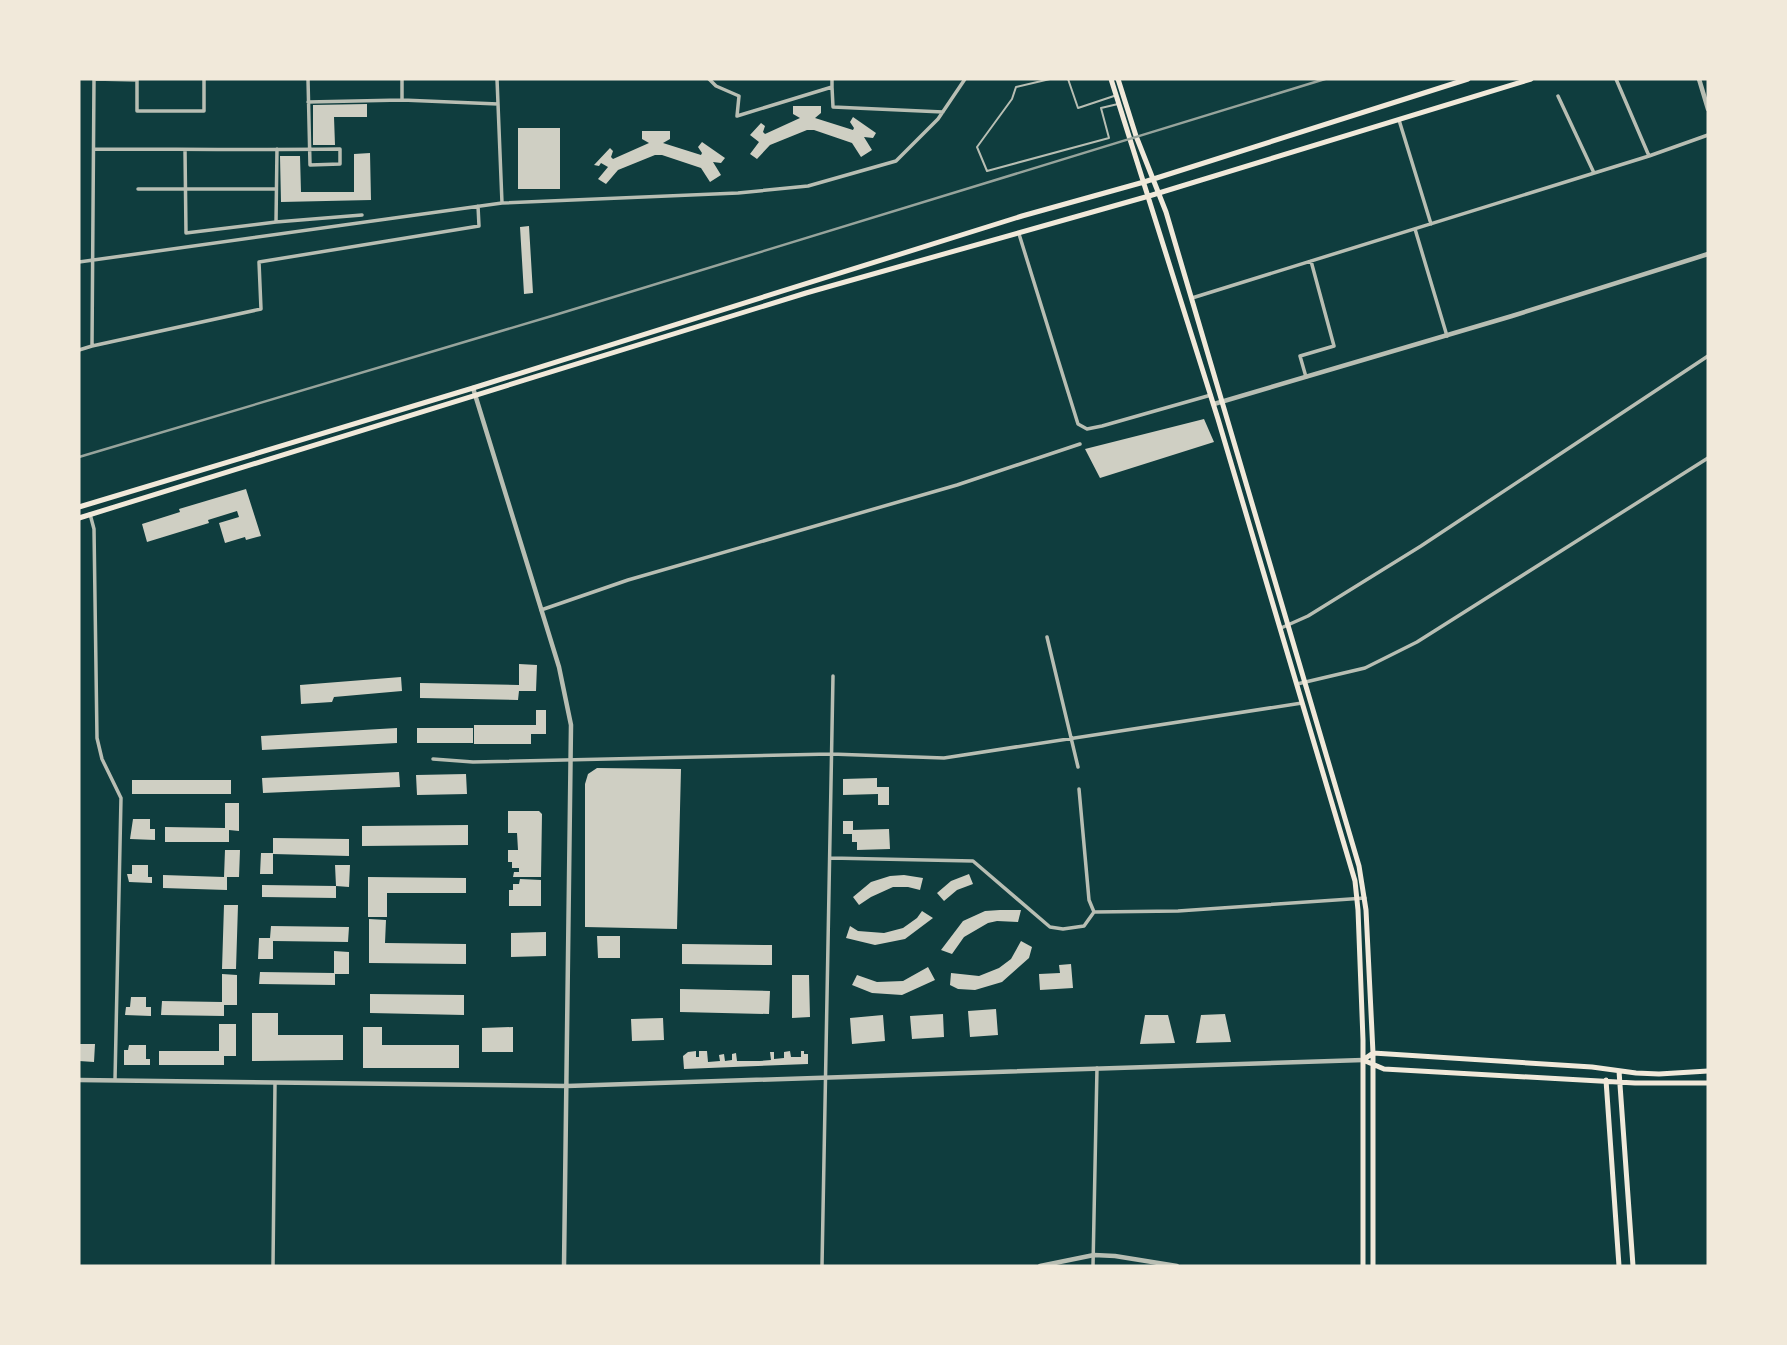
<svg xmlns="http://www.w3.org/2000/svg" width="1787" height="1345" font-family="'Roboto Serif',serif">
	<rect width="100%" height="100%" fill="#0f3d3e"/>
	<!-- building -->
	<path fill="#cfcfc3" d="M367 104V117H334L335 145H313V105Z
		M793 106H821V113L815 118 853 130 854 128 850 122 853 117 876 133 873 138 864 137 872 150 861 157 852 143 814 130H807L770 145 757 159 750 154 759 142 750 135 761 123 765 126 763 132 765 134 800 118 793 114Z
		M518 128H560V189H518Z
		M642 131H670V139L663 143 701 155 702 153 698 147 702 142 725 158 721 163 713 162 721 175 710 182 701 168 662 155H655L618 170 606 184 598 179 608 167 601 163 599 166 594 165 610 148 613 151 611 157 613 159 649 143 642 139Z
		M370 153 371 200 281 202 280 156H300L301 192H354V154Z
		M529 226 533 293 524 294 520 227Z
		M1204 419 1214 442 1100 478 1085 449Z
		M246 489 261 536 246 540 245 537 225 543 219 523 239 517 237 511 208 520 209 523 147 542 142 524 180 512 179 509Z
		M519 664 537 665 536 691H519L518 700 420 698V683L519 685Z
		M401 677 402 691 334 697 332 702 301 704 300 685Z
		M536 710H546V734H531V744H474V725H536Z
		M397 728V743L262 750 261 736Z
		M417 728H473V743H417Z
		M597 768 681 769 677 929 585 927V784L588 774Z
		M399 772 400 787 263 793 262 778Z
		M466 774 467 794 417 795 416 775Z
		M877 778V787H889V805H878V794L843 795V779Z
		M132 780H231V794H132Z
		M225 803H239V831L229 830V842H165V827L225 828Z
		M508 811H539L542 814 541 877H513L514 872H519V868H512V862H508V850H518L517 833H508Z
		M133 819H150V829H155V840L130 839Z
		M843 821H853V830L889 829 890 849 857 850V842H852V834H843Z
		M468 825V845L362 846V826Z
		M273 838 349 839V856L273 854V874H260L261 853H273Z
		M225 850H240L239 877H227V890L163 888V875L224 877Z
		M132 865H148V877H152V883L129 882 127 874H132Z
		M335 865H350L349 887 336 886V898L262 897V885L336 886Z
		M969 874 973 884 957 890 944 901 937 893 951 881Z
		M904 875 923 878 920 890 908 887H893L871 897 859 905 853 897 871 882 890 876Z
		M368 877 466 878V893H387V917H368Z
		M520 879 541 880V906H509V890H513V884H519Z
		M224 905H238L236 969H222Z
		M1000 910H1021L1018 922 997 921 988 923 964 937 952 954 941 950 963 921 985 911Z
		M922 911 933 918 905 939 875 945 846 938 850 926 858 931 884 933 903 928 917 918Z
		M369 919 386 920 385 943 466 944V964L369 963Z
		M271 926 349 927 348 942 273 941V959H258L259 938H270Z
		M546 932V956L511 957V933Z
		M597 936H620V958H598Z
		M1021 941 1032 947 1029 958 1002 982 975 990 958 989 950 985 951 973 979 976 999 968 1011 959Z
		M682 944 772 945V965L682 964Z
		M334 951 349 952V974H335V985L259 984 260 972 334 973Z
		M1071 964 1073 988 1040 990 1039 974 1060 973 1059 965Z
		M928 967 935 980 902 995 872 993 852 985 857 975 877 982 903 981Z
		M222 974 237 975V1005H224V1016L161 1015 162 1001 222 1002Z
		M792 975H809L810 1017 792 1018Z
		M680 989 770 991 769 1014 680 1012Z
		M370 994 464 995V1015L370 1013Z
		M131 997H146V1007H151V1016L125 1015 126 1007H130Z
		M996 1009 998 1035 970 1037 968 1011Z
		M252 1013H278V1035H343V1060L252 1061Z
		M943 1014 944 1037 912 1039 910 1016Z
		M1225 1014 1231 1042 1196 1043 1201 1015Z
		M883 1015 885 1041 852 1044 850 1018Z
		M1145 1015H1168L1175 1043 1140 1044Z
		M663 1018 664 1040 632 1041 631 1019Z
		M219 1024H236V1056H224V1065H159V1051H219Z
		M363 1027H382V1045H459V1068H363Z
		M513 1027V1052H482V1028Z
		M79 1044H95L94 1062 79 1061Z
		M129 1045H146V1059H150V1065H124V1050H128Z
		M696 1051V1057H699V1051H707L708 1062 720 1061 719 1055 724 1054 725 1061 732 1060V1054L736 1053 737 1061H760L771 1060 770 1052H774V1059L784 1058V1052L790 1051 791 1057H801V1051H804V1054H808V1064L684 1069 683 1056 688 1052Z"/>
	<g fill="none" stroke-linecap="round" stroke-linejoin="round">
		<!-- service -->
		<path stroke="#b8beb3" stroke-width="2" d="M1050 79 1016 87 1012 99 977 147 987 171 1109 138 1101 108 1118 104
			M1068 79 1078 108 1114 96"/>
		<!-- minor -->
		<path stroke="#b8beb3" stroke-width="3.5" d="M94 79 137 80
			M137 79V111H204V79
			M402 79V100L498 104
			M497 79 502 203
			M709 79 716 86 739 96 737 116 832 87V79
			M1616 79 1649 156
			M832 87 833 107 943 112
			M1558 96 1594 173
			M308 102 402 100
			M1399 120 1431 224
			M94 149C176 149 258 150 340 149V164L310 165 308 79
			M277 149 276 222 362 215
			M185 150 186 233 276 222
			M138 189H276
			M1415 229 1447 336
			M1019 234 1078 424 1087 429 1102 426 1211 395
			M79 262 502 203 738 193 808 186 896 161 938 119 965 79
			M1192 298 1649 156 1708 135
			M92 346 261 309 259 262 479 226 478 206
			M79 350 92 346 94 79
			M1306 377 1300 356 1334 346 1311 261
			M90 514 94 529 97 738 102 759 121 798 115 1080
			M541 610 628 580 957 485 1080 444
			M1281 628 1308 616 1421 546 1708 356
			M1047 637 1078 767
			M1297 684 1365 668 1417 642 1708 458
			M433 759 473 762 831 754 944 758 1302 703
			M1079 789 1089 900 1094 912
			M830 858 973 861 1050 927 1063 929 1084 926 1094 912 1178 911 1365 898
			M273 1266 275 1083
			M822 1266 833 676
			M1093 1266 1097 1068"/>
		<!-- tertiary -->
		<path stroke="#b8beb3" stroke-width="4.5" d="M1699 79 1708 109
			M473 388 559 667 571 725 564 1266
			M1214 404 1512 316 1708 254
			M79 1080 567 1086 1363 1060
			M1040 1266 1094 1255 1115 1256 1177 1266"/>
		<!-- secondary -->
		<path stroke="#f1e9da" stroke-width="5" d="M1111 79 1218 419 1355 881 1358 910 1363 1040V1266
			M1118 79 1136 136 1166 212 1359 866 1366 910 1373 1053V1266
			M79 507 473 388 1022 216 1144 182 1468 79
			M79 518 806 293 1149 196 1531 79
			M1363 1060 1373 1053 1592 1067 1636 1073 1659 1074 1708 1071
			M1363 1060 1384 1069 1635 1083H1708
			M1619 1071 1633 1266
			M1606 1080 1619 1266"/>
		<!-- rail -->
		<path stroke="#97a49c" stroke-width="2.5" d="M79 457 555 315 1325 79"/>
	</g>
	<!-- border -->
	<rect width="1787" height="1345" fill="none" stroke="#f1e9da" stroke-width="161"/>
</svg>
